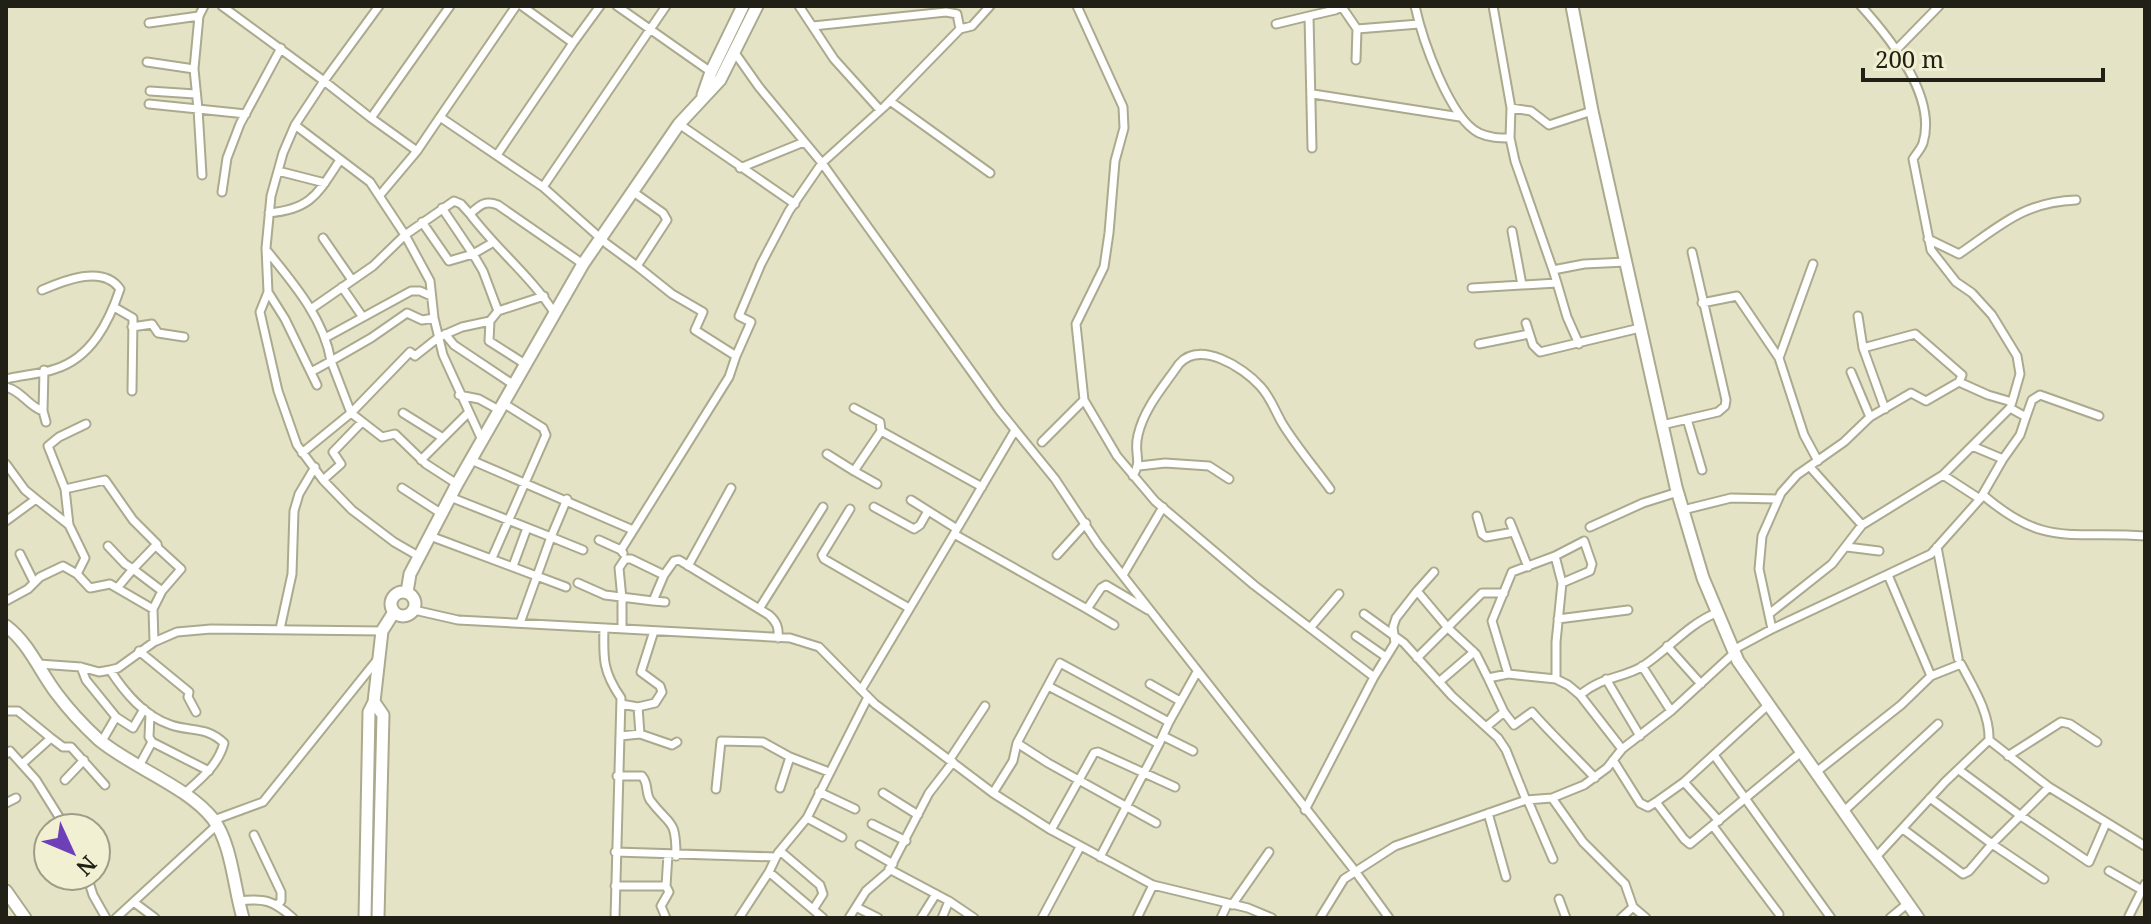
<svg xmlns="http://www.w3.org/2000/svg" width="2151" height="924" font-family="'Noto Serif',serif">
	<rect width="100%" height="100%" fill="#e5e3c6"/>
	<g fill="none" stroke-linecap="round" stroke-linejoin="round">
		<defs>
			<path id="street" d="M222 6 324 81 379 6
				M516 6 440 117 543 187
				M522 6 573 43 600 6
				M617 6 711 72
				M799 6 834 59 880 110
				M1077 6 1123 107 1124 128 1115 161 1109 233 1104 267 1076 324 1084 400 1117 456 1155 501 1254 585 1374 677 1305 810
				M1415 6C1422 38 1449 118 1479 133 1490 138 1499 138 1510 138L1511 108
				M1493 6 1511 108 1531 111 1549 125 1592 111
				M1342 7 1357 29 1356 60
				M149 23 199 16
				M1276 24 1309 16
				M813 26 946 12 957 14 960 29
				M1357 29 1419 24
				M1897 49 1939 6
				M735 53 759 87 822 163 885 106 960 29 972 26 990 6
				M147 62 194 69 198 109 246 114
				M194 69 199 16 204 6
				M150 91 195 94
				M1313 94 1460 117
				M890 101 990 173
				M149 104 198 109 202 175
				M371 118 417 151 440 117
				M679 124 795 204
				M295 125 370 182 405 235 430 281 434 318 443 355 482 440
				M1510 138 1515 161 1553 270 1584 264 1626 262
				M1312 148 1309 16 1335 10 1343 6
				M497 155 573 43
				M740 168 804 142
				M278 171 325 183
				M632 191 663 213 667 220 637 266 607 244 543 187 666 6
				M222 192 227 158 240 124 281 48
				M380 195 417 151
				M269 213C312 209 318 193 340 160
				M470 214C496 249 532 277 555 314
				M422 222 449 261 473 254 442 208
				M1512 231 1522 285
				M323 238 352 280
				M1928 239 1959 254C2000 226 2023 202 2076 200
				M492 243 473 254 483 271 498 311
				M268 252C294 284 324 319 331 361L371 338 407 313 422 320 434 318
				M1813 264 1779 358 1804 435 1818 461
				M637 266 672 294 703 312 695 330 736 356 751 322 739 316 761 264 789 211 822 163 999 410 1055 479 1098 544 1355 871 1389 918
				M1557 283 1567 317 1579 344
				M342 287 362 316
				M1472 288 1557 283 1553 270
				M268 292 260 312 278 391 297 445 323 480 352 510 394 542 420 557
				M1702 303 1737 296 1779 358
				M114 307 133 318 132 391
				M311 309 373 266 405 235 454 201 461 204 470 214C480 205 485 200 498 205L583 264
				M1858 316 1863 348 1885 409
				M490 321 489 341 525 364
				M1526 323 1533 345 1540 352 1640 328
				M132 327 152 324 158 333 184 337
				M445 334 454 345 514 385
				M325 338 411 291H420L431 296
				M1479 344 1529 334
				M1863 348 1915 334 1962 375 1959 382
				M44 370 43 411 46 422
				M1851 372 1870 417
				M6 379C21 375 42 374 55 369 91 358 109 322 120 289 103 264 63 281 42 290
				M317 385 285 319 268 292 266 248 271 196 283 153 295 125 324 81 371 118 450 6
				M6 387C22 391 29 407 43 411
				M459 395 479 399 499 410
				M2012 402 2010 408 2026 417 2032 400 2040 395 2099 416
				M854 408 880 422 881 431
				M403 413 443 438 421 460
				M1687 419 1702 470
				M1662 425 1718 412 1725 406 1726 400 1692 252
				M443 438 469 412
				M1042 442 1084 400
				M302 453 351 413 331 361 311 372
				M827 454 854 471
				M2003 459 2020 435 2026 417
				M471 460 633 530
				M6 464 25 490 36 499
				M1139 466 1165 463 1209 466 1229 479
				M1810 467 1862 525
				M1943 475 2010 408
				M1133 476C1143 459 1133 454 1138 435 1144 408 1164 386 1179 364 1200 340 1243 367 1260 386 1270 396 1275 411 1282 423 1296 446 1314 467 1330 489
				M323 480 341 464 333 452 361 423
				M457 484 426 464 395 434 382 437 351 413 410 352 415 356 439 337 462 327 490 321 498 311 544 296
				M877 484 854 471 881 431 982 487
				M402 488 442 514
				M65 489 48 446 59 437 86 424
				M1983 495C2046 549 2071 530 2145 536
				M450 497 551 537 520 623
				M567 499 551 537 583 550
				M911 500 957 529
				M874 507 914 529 920 525 928 511
				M850 509 822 555 824 559 909 608
				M1683 510 1731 498 1778 499
				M1477 516 1482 534 1486 537 1514 532
				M6 521 36 499 69 525 85 558 77 574
				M1510 522 1528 567
				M69 525 65 489 105 480 133 520 157 544 158 548 181 569 162 591 153 609
				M1590 527 1643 503 1678 492
				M954 534 1014 432
				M430 536 566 587
				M599 540 621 550 623 553
				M157 544 133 569 162 591
				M108 546 125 564 133 569 118 587
				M1847 547 1879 551
				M1937 547 1958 658
				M621 550 729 377 736 356
				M20 554 34 582
				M1057 555 1086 523
				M1555 556 1584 541 1592 564 1590 571 1562 583
				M492 558 546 435 543 428 503 403
				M513 566 527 528
				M688 566 731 488
				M664 575 674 561 679 560 769 615C777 622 779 628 778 638
				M1123 575 1163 507
				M578 583 605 595 653 601
				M1417 591 1434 572
				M6 601 28 589 40 577 63 566 77 574 90 588 110 584 153 609 154 642
				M759 609 823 507
				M1087 609 1114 625
				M414 610 458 620 790 638 819 647 875 704 993 793 1051 830 1153 885 1248 908 1272 918
				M1364 614 1404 643 1452 696 1498 738 1506 750 1526 800
				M1769 614 1832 564 1862 525 1943 475 1980 499
				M1558 619 1628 610
				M604 628C603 659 603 672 621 698L615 918
				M1310 628 1339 594
				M280 629 292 574 294 511 299 494 315 467
				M622 629V599L619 568 625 559H631L664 575 653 601 665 602
				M1772 629 1931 554 1980 499 2003 459 1972 446
				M1356 636 1386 657
				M1667 646 1701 684
				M1733 650 1772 629 1759 569 1762 536 1781 493 1797 475 1844 442 1870 417 1911 393 1926 401 1959 382 1988 395 2012 402 2020 374 2017 356 1992 315 1972 293 1956 282 1931 250 1913 159C1916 154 1921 149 1923 143 1937 97 1890 38 1861 6
				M139 651 189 692 188 697 196 712
				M1417 658 1482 593H1504
				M39 664 81 667 99 672 110 670 118 668 154 642 177 632 211 629 382 631
				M1642 666 1671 711
				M81 667 86 680 116 717 102 741
				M110 670C125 693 144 716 171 725 192 732 206 726 224 743 218 766 200 779 184 794
				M1508 674 1492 621 1512 572 1555 556 1562 583 1556 642V679
				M1931 676 1961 664C1973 687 1990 713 1989 740
				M1374 677 1395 643 1393 627 1396 618 1417 591 1449 629 1476 654 1488 678 1508 674 1556 679 1568 685 1580 695 1622 749
				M1606 679 1640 736
				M1439 682 1474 652
				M1150 684 1180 701
				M1048 686 1159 744 1169 722
				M861 690 954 534 1087 609 1101 588 1106 585 1148 610
				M1580 695C1604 675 1622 679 1643 666 1669 649 1687 625 1716 613
				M1767 706 1684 782 1656 802 1684 839 1690 844 1800 753
				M638 707 655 703 662 692 660 686 641 672 654 631
				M6 711H18L51 738 22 764
				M1504 712 1514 725 1532 712C1552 735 1574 755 1595 778
				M116 717 133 728 144 709
				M1486 727 1504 712 1488 678
				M640 734 672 745 677 742
				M620 736 640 734 638 707 621 704
				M1163 736 1193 751
				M51 738 63 747H71L105 785
				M152 742 209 771
				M1017 743 1060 663 1169 722 1197 672
				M6 754 10 751 36 780 66 828
				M1714 755 1831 918
				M2008 756 2061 722 2070 724 2097 742
				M950 759 985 706
				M1613 760 1640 803 1648 807 1656 802
				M139 766 152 742 149 737 150 714
				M1959 770 2021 816 2089 862 2106 823
				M1815 773 1901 705 1931 676 1888 575
				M617 776H642C649 784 645 792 650 800 670 827 676 817 676 856
				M65 780 84 760
				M1684 782 1719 821
				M780 788 790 757
				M716 789 721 741 763 742 790 757 829 772
				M819 792 855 809
				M883 793 918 815
				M993 793 1013 761 1017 743 1048 763 1156 823
				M1552 798 1583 842 1625 884 1633 907
				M1930 798 1992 844 2049 787
				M1528 801 1553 859
				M6 803 16 798
				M1844 811 1938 724
				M1488 813 1506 877
				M807 818 842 837
				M214 820 263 802 377 660
				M872 824 906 841
				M1713 826 1779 914
				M1903 829 1963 874 1969 871 1992 844 2044 879
				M1051 830 1094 753 1098 752 1175 787
				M254 835 281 892V901L278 904
				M860 845 893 864
				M780 851 820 885 823 894 814 908
				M615 852 776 857
				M1100 857 1159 744
				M1876 857 1945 782 1989 740 2049 787 2145 846
				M889 869 949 901 942 918
				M2109 871 2142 890
				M769 872 823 918
				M87 876 93 895 106 918
				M615 886H666L668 854
				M666 886 669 892 661 906 666 918
				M1559 899 1566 918
				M238 901C264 898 273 900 293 918
				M949 901 974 918
				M135 903 155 918
				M1232 905 1269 852
				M856 907 878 918
				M2129 916 2145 884
				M116 918 217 825
				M739 918 769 872 778 853 807 818 868 697
				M849 918 866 891 888 872 929 793 953 762
				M921 918 936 894
				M1042 918 1080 847
				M1137 918 1153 885
				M1221 918 1227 905
				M1320 918 1344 879 1395 846 1526 800 1552 798 1584 785 1607 768 1622 749 1671 711 1734 653
				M1621 918 1633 907 1646 918
				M1890 918 1907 904"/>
			<path id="secondary" d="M1572 6 1592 111 1676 487 1703 578 1738 661 1918 918
				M703 95 711 72 743 6
				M391 604a12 12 0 1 1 24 0a12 12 0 1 1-24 0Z
				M407 592 410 574 457 484 583 264 679 124 720 80 757 6
				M6 626C29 643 40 672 57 694 69 710 84 726 98 739 131 767 187 786 213 819 232 844 234 889 243 918
				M374 702 383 715 378 918
				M6 891 25 918
				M365 918 369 712 374 702 382 631 394 612"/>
		</defs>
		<!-- street casing -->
		<use href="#street" stroke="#aba98e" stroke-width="11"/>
		<!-- secondary casing -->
		<use href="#secondary" stroke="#aba98e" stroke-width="15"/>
		<!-- street -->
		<use href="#street" stroke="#fff" stroke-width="7"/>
		<!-- secondary -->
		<use href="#secondary" stroke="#fff" stroke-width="11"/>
	</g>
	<!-- border -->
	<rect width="2151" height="924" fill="none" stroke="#212016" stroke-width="16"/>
	<!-- north arrow -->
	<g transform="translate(72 852) rotate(134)"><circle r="38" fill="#f2f0d3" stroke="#9e9d87" stroke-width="2"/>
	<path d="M0-6L14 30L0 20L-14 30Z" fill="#6d40b8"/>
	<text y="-12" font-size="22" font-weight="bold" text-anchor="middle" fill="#212016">N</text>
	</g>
	<!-- scale -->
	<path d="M1863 68v12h240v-12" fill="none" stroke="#212016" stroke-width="4"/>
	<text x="1875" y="68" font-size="24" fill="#212016" stroke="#f2f0d3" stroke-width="6" paint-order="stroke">200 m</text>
</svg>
